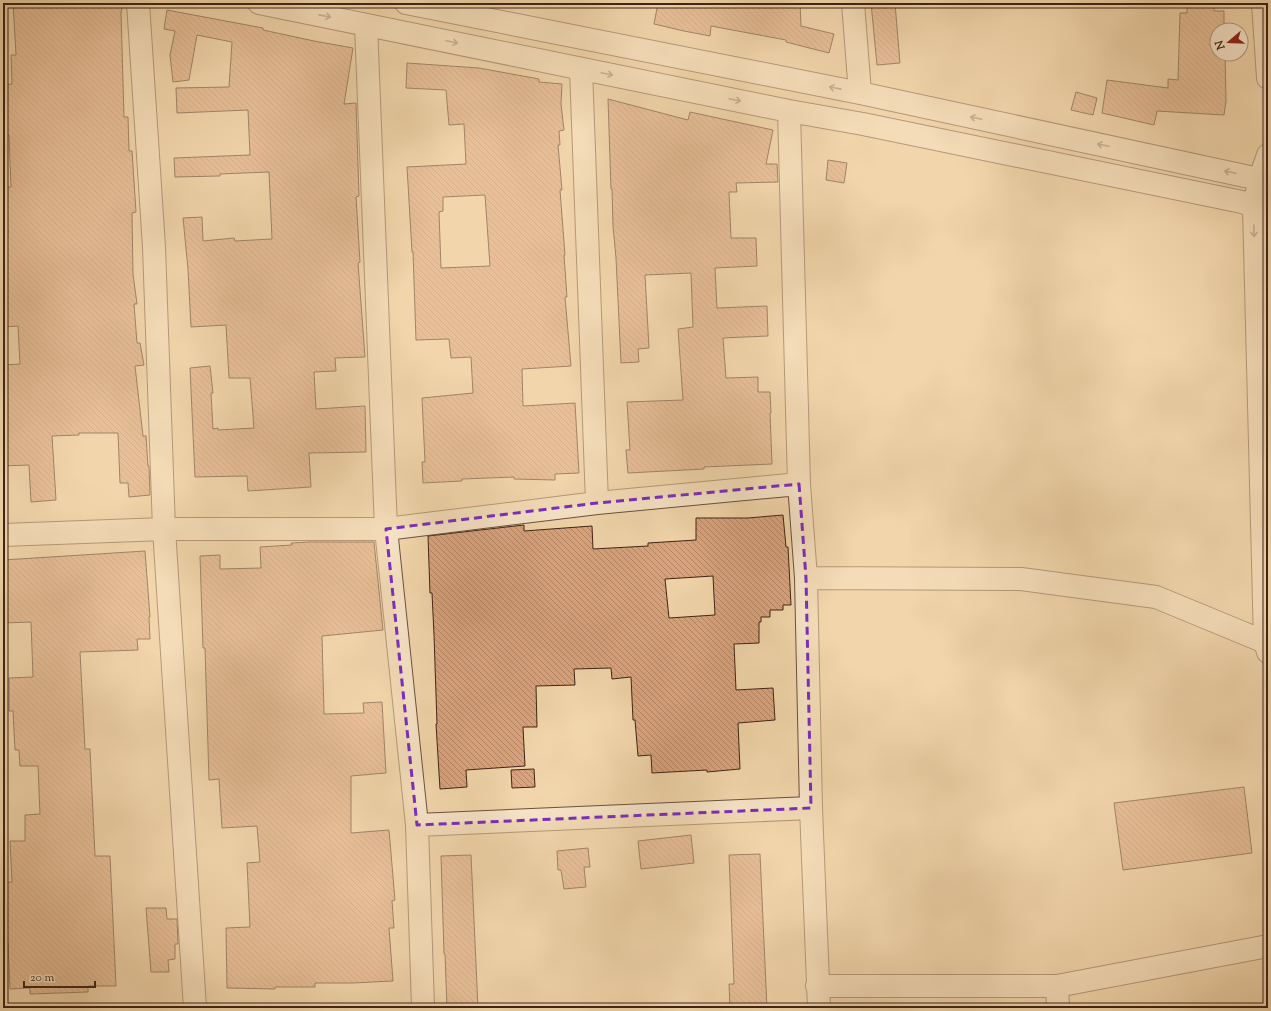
<svg xmlns="http://www.w3.org/2000/svg" width="1271" height="1011" font-family="'Sorts Mill Goudy',serif">
	<defs>
		<pattern id="building-back-hatch" width="6" height="6" patternUnits="userSpaceOnUse"><rect width="6" height="6" fill="#dba47e"/><path d="M-1 5l2 2M0 0l6 6M5-1l2 2" fill="none" stroke="#b38566"/></pattern>
	</defs>
	<rect width="100%" height="100%" fill="#f2d6ab"/>
	<filter id="stains"><feTurbulence type="fractalNoise" baseFrequency=".005" numOctaves="4"/><feColorMatrix values="0 0 0 0 .2 0 0 0 0 .09 0 0 0 0 .02 0 0 0 .5 -.17"/></filter>
	<radialGradient id="worn" r=".72"><stop offset=".6" stop-color="#630" stop-opacity="0"/><stop offset="1" stop-color="#630" stop-opacity=".3"/></radialGradient>
	<!-- building -->
	<path fill="url(#building-back-hatch)" stroke="#3e2316" fill-rule="evenodd" d="M13 3H123L121 13 124 117H128L129 151H132L136 212 132 213 133 274 137 304H134L137 343H140L144 365 135 366 143 436H146L148 466H149L150 495 129 497 128 483H120L118 433H79V435L52 436 56 500 31 502 29 465 3 466V365L20 364 18 326 3 327V234H8L4 187H11L9 135 3 136V85L12 84 11 55H16Z
		M658 3H800L801 26 834 34 829 53 786 42V40L711 26 710 36 684 31 654 24Z
		M871 3H895L900 63 877 65Z
		M1187 3H1214V11H1224V30H1217V54H1225L1226 101 1224 115 1157 111 1154 125 1102 113 1107 80 1168 88V79L1178 80 1180 13H1187Z
		M167 10 263 28V30L314 41 353 48 344 104 356 103 359 196 356 197 360 262 358 263 365 357 335 358 336 371 314 372 316 409 365 406 366 452 309 453 311 487 248 491 247 476 195 477 190 368 210 366 213 393H211L213 429 218 428V430L254 428 250 378H229L226 325 191 327 188 269 183 218 202 217 203 241 234 238 235 241 272 239 269 172 220 174V176L175 177 174 158 250 155 248 110 177 113 176 88 229 87 232 42 197 35 189 80 173 82 170 55 175 31 164 29Z
		M407 63 479 68 539 79V82L562 84 561 104 564 130 559 131 560 145H558L562 190H560L565 255H564L567 297H565L571 366 522 369 523 406 575 403 579 473 555 474V480L514 479V477L462 479V481L423 483 422 462H425L422 398 473 393 471 357 451 358 449 339 416 340 413 252H412L407 167 466 164 464 124 449 125 446 90 406 88ZM485 195 490 266 441 268 439 212 443 211V197Z
		M1076 92 1097 98 1093 115 1071 110Z
		M608 99 688 120 690 112 773 130 766 164H777L778 182 736 183 737 192H729L731 238H756L757 266 715 268 717 308 767 306 768 336 723 338 726 378 758 377V392H770L771 413H770L772 464 704 467V469L628 473 626 450H630L627 402 683 400 678 329 693 327 691 273 645 275 649 348 638 349 639 362 621 363 616 258 613 226 612 189H611Z
		M828 160 847 163 844 183 826 180Z
		M783 515 786 547H788L791 605H783V610H770V617H761V622H759V643L734 644 736 690 773 688 775 720 738 723 740 769 707 772V770L652 773 651 755 638 756 635 720H633L631 677 612 679 611 668 574 669 575 685 536 686 537 727H523L525 766 466 770 467 787 440 789 436 724H437L434 635 432 593H430L428 536 524 525V531L592 526 593 549 648 546V543L696 540V518H748ZM713 576 715 615 669 618 665 579Z
		M309 542H374L383 630 322 636 324 714 364 713 363 703 382 702 386 773 351 776V833L389 830 395 900 392 901 394 928H389L393 981 353 983H315V987H275V989L227 988 226 928 250 927 247 863 260 862 257 826 222 828 219 779 209 780 205 648H203L200 556 220 555V569L261 568 260 547 292 545 291 543Z
		M145 551 150 617H149L150 639H137L138 650 80 652 85 749H90L95 856H110L116 986H88V992L30 994V988L10 989 8 942H3V883L12 882 10 841H25V815L40 814 38 766H20L19 750H15L13 711H9V678L33 677 31 622 3 623V560Z
		M534 769 535 787 512 788 511 770Z
		M1244 787 1252 853 1123 870 1114 803Z
		M691 835 694 863 641 869 638 841Z
		M588 848 590 867H584L586 887 564 889 561 870H558L557 851Z
		M760 854 767 1008H730L729 984H734L729 855Z
		M471 855 478 1008H447L445 954H444L441 856Z
		M146 908H166L167 919H177L178 944H175V959L168 960 169 972H151Z"/>
	<g fill="none" stroke-linecap="round" stroke-linejoin="round">
		<defs>
			<path id="minor" d="M138 3 154 247 164 529 195 1008
				M259 3 789 111 863 124 1242 202 1268 211
				M406 3 860 93 1268 181
				M853 3 860 93
				M1263 3 1268 78
				M366 25 386 529 417 825 423 1008
				M581 69 597 503
				M789 111 799 484 806 578 811 808 819 1008
				M1268 155 1260 178 1254 206 1265 642 1268 652
				M3 535 164 529H386L597 503 799 484
				M806 578 1021 579 1156 597 1265 642
				M417 825 811 808
				M817 986H1057L1268 946
				M1057 986 1058 1008"/>
		</defs>
		<!-- minor casing -->
		<use href="#minor" stroke="#6b503b" stroke-width="24"/>
		<!-- minor -->
		<use href="#minor" stroke="#f7e4c8" stroke-width="22"/>
	</g>
	<!-- one-way arrows -->
	<defs><path id="oneway-shaft" d="M-6 0H5M1.5-3L5.5 0L1.5 3" fill="none" stroke-width="1.6" stroke-linecap="round" stroke-linejoin="round"/></defs>
	<g stroke="#9a846f">
		<use href="#oneway-shaft" transform="translate(325 16) rotate(11)"/>
		<use href="#oneway-shaft" transform="translate(452 42) rotate(12)"/>
		<use href="#oneway-shaft" transform="translate(607 74) rotate(12)"/>
		<use href="#oneway-shaft" transform="translate(835 88) rotate(-169)"/>
		<use href="#oneway-shaft" transform="translate(735 100) rotate(12)"/>
		<use href="#oneway-shaft" transform="translate(976 118) rotate(-168)"/>
		<use href="#oneway-shaft" transform="translate(1103 145) rotate(-168)"/>
		<use href="#oneway-shaft" transform="translate(1230 172) rotate(-168)"/>
		<use href="#oneway-shaft" transform="translate(1254 231) rotate(89)"/>
	</g>
	<!-- marked area -->
	<path d="M0 0H1271V1011H0ZM799 484 806 578 811 808 417 825 386 529 597 503Z" fill="#f2d6ab" fill-opacity=".55" fill-rule="evenodd"/>
	<path fill="none" stroke="#7b2cbf" stroke-width="3" stroke-dasharray="8 5" stroke-linejoin="round" d="M799 484 806 578 811 808 417 825 386 529 597 503Z"/>
	<!-- margin -->
	<rect width="1271" height="1011" fill="none" stroke="#f2d6ab" stroke-width="16"/>
	<rect x="4" y="4" width="1263" height="1003" fill="none" stroke="#3e2316" stroke-width="2"/>
	<rect x="8" y="8" width="1255" height="995" fill="none" stroke="#3e2316"/>
	<!-- north arrow -->
	<g transform="translate(1229 42) rotate(251)"><circle r="19" fill="#f7e4c8" stroke="#ad9781"/>
	<path d="M0-3L7 15L0 10L-7 15Z" fill="#8f2418"/>
	<text y="-6" font-size="11" font-weight="bold" text-anchor="middle" fill="#3e2316">N</text>
	</g>
	<!-- scale -->
	<path d="M24 981v6h71v-6" fill="none" stroke="#3e2316" stroke-width="2"/>
	<text x="30" y="981" font-size="12" fill="#3e2316" stroke="#f7e4c8" stroke-width="3" paint-order="stroke">20 m</text>
	<rect width="100%" height="100%" filter="url(#stains)"/>
	<rect width="100%" height="100%" fill="url(#worn)"/>
</svg>
